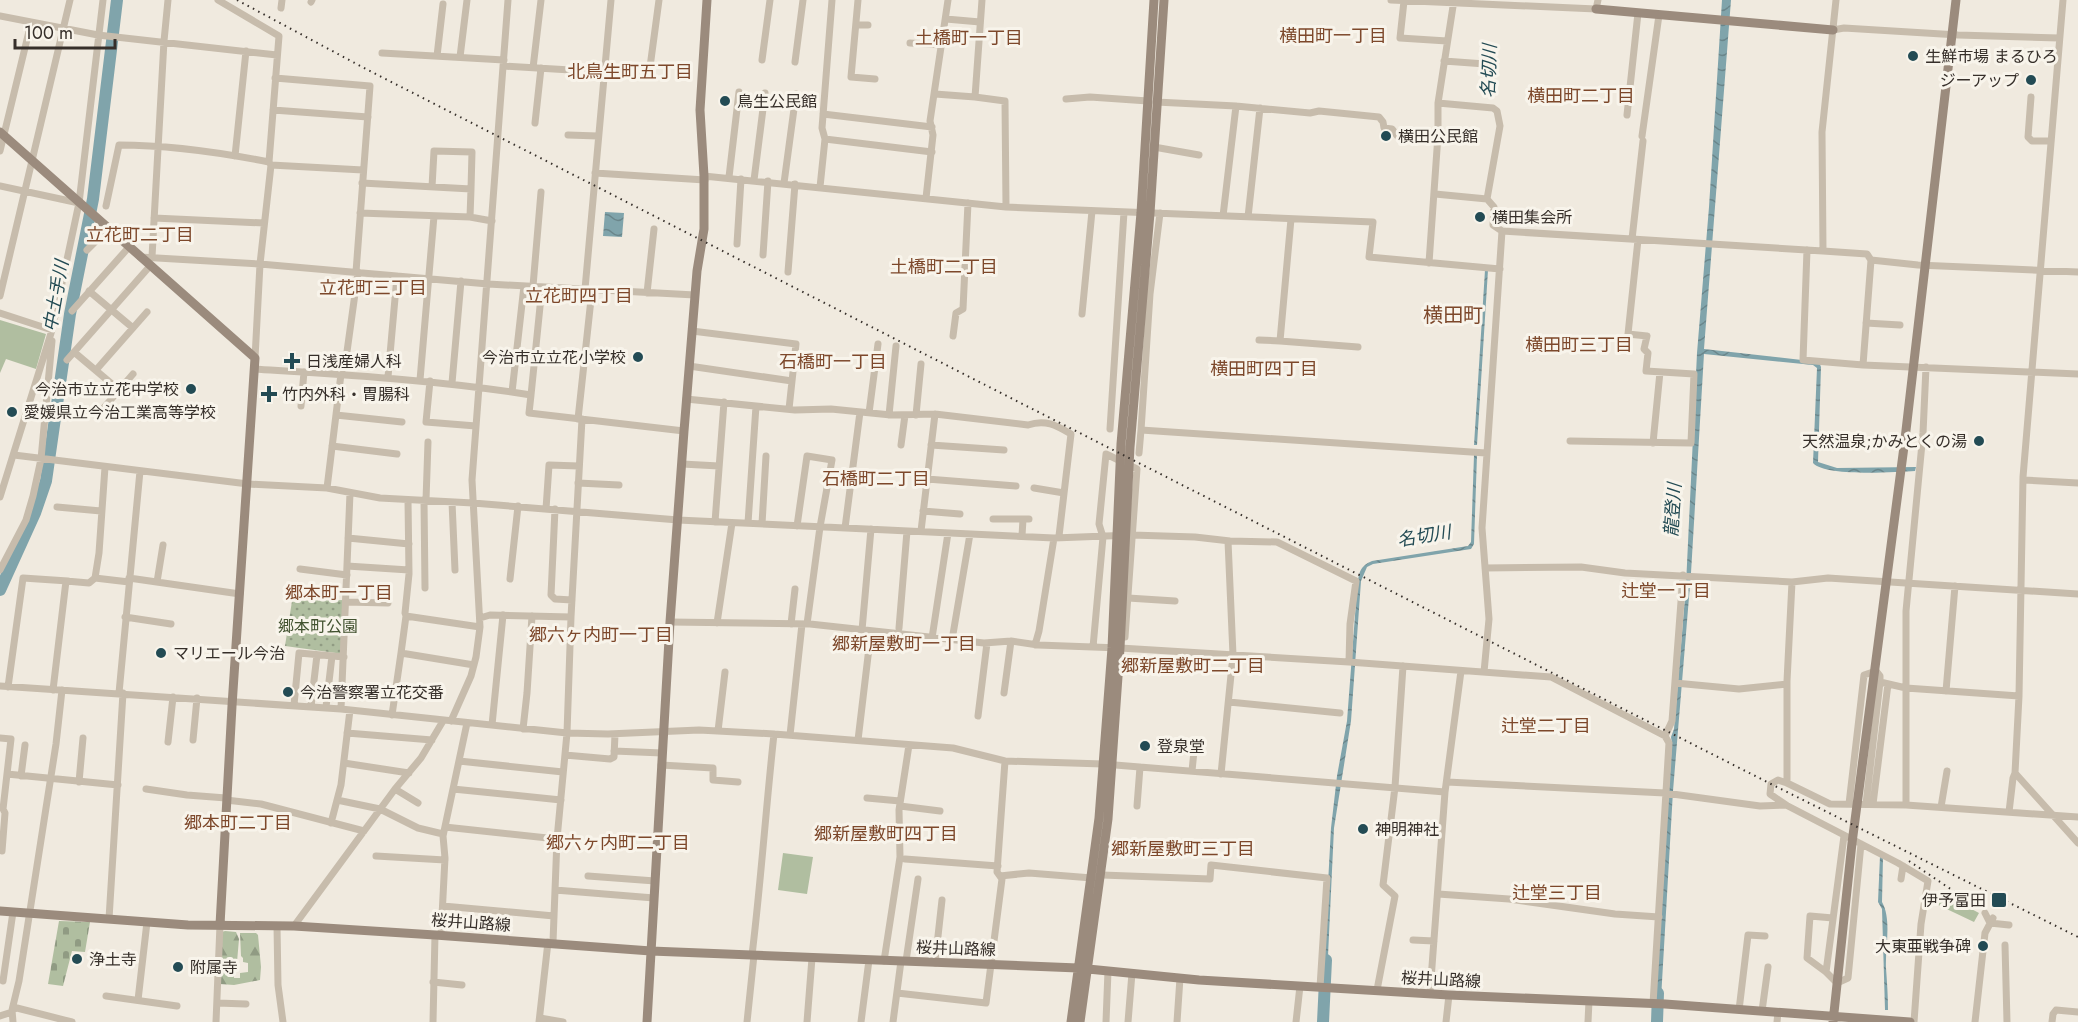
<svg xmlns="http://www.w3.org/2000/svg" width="2078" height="1022" font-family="Jost,'Noto Sans JP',sans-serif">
	<defs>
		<pattern id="forest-firs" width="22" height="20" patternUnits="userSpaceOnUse" patternTransform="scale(1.5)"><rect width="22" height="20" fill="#b0bea0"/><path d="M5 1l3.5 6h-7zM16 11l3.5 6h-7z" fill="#909b83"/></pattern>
		<pattern id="cemetery-stones" width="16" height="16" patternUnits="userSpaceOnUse" patternTransform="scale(1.5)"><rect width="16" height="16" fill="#b0bea0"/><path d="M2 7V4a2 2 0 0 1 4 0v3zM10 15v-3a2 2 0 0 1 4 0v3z" fill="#909b83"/></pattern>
		<pattern id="park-dots" width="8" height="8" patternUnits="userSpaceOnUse" patternTransform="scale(1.5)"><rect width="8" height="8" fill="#b0bea0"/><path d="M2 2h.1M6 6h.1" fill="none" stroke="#909b83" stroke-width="1.8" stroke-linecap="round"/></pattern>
		<pattern id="water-waves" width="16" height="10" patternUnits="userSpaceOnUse" patternTransform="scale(1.5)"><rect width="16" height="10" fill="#80a4ab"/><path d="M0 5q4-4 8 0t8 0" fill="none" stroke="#6a868b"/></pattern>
	</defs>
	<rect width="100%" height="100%" fill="#f0eadf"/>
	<!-- grass -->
	<path fill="#b0bea0" d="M0 320 46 334 36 369 6 359 0 373Z
		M783 853 813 857 807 894 778 890Z
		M1947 896 1979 913 1974 922 1934 903Z"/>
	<!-- forest -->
	<path fill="url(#forest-firs)" d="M225 931 236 932 239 939 237 962 231 963V967H234V978H240V973L248 972V963L243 962V958L241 956 240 933H256L258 935 261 967 260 980 234 985 220 984 222 932Z"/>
	<!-- cemetery -->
	<path fill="url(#cemetery-stones)" d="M59 921 90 922 85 952 72 951 63 986 48 984Z"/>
	<!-- park -->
	<path fill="url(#park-dots)" d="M346 600 343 654 285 646 292 601Z"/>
	<!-- water -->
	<path fill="url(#water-waves)" d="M1722 0H1731L1704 349 1819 362 1821 367 1818 462 1837 468 1916 467 1915 471C1894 472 1826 477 1813 463L1817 368 1813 365 1704 354 1691 573 1673 791 1661 999H1655L1672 743 1671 737 1674 729 1686 585 1697 353 1709 207Z
		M605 212 624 213 622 237 603 236Z
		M1485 270H1488L1477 445H1474Z
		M1474 455H1477L1474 544 1471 549 1373 564 1367 567 1361 581 1351 721 1334 828 1327 977H1323L1331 828 1337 776 1347 721 1357 589C1359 575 1358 567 1372 561L1468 546 1471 542Z
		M1880 856 1883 857 1882 902C1892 920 1885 947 1886 968 1887 982 1888 996 1888 1010H1885L1882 909 1878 902Z"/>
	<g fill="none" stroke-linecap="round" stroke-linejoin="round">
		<!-- river -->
		<path stroke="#80a4ab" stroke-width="12" d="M0 590 35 513 46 481 70 314 93 199 117 0
			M1323 1022 1326 960
			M1657 1022 1658 993"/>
		<!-- street -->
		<path stroke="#c7bcac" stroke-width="7" d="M218 0 279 36 269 162 271 165 260 264 255 358
			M858 0 851 77 875 79
			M982 0 975 97 1005 101 1006 207
			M1391 0 1596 9 1598 0
			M2063 0 2023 477 2019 696 2015 773 2078 843
			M1404 1 1400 38 1447 41
			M311 2 312 0
			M281 8 282 0
			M0 16 98 35 277 55
			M946 19 980 22
			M856 25H868
			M1833 30 1844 28 1958 35 2059 38
			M910 43 942 45
			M382 53 504 60
			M437 56 443 4
			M460 57 467 0
			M762 60 770 0
			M1444 61 1485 64
			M795 62 803 0
			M503 66 604 72
			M650 67 659 0
			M533 68 541 0
			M275 78 370 86 356 272
			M935 94 975 97
			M2031 97 2028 137 2032 141H2051
			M1066 99 1090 97 1148 101
			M1156 102 1236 106 1310 113 1319 111 1379 117 1383 122 1384 128 1392 129 1399 138 1437 142
			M1438 103 1493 108 1497 111 1500 126 1487 199
			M273 110 368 117
			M823 114 932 127
			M1627 115 1638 13
			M535 123 541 68
			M568 135 598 136
			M1642 136 1659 15
			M825 139 932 152
			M1154 147 1199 155
			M0 151 31 23
			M235 156 246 51
			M271 165 363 170
			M595 173 705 180
			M704 176 1006 207 1373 222 1369 257 1500 269
			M729 177 739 92
			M754 180 765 93
			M784 183 796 94
			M0 186 79 203
			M432 187 434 151 472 152 471 189
			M820 187 825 139 822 128 832 0
			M1435 194 1487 199 1494 207 1493 225 1502 231 1823 251 1867 254 1871 260 1918 265 2078 272
			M926 198 933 135 930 121 948 0
			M106 206 119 145C170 145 218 152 269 162
			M360 213 470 217 471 189 362 183
			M1223 216 1236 106
			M470 217 492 221
			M1248 217 1260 108
			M154 218 264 223
			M1291 219 1280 341 1358 347
			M1632 239 1643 141
			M737 244 741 179
			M87 250 108 229
			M1807 250 1803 360 1863 365 2078 374
			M1823 251 1822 132 1836 0
			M763 255 768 181
			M140 257 260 264 488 284 695 295
			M152 257 164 41 168 0
			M1429 263 1438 135V103L1454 0
			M788 272 795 184
			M533 286 541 192
			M585 289 611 0
			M89 291 133 328
			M647 293 654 229
			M0 296 70 0
			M72 311 129 247
			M0 313 52 330
			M1082 314 1092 211
			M1866 323 1900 325
			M692 331 796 344 789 409
			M953 336 956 313 963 309 968 203
			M1259 340 1280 341
			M74 352 119 390
			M67 360 150 266
			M1863 365 1871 260
			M689 366 792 381
			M254 369C347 375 439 380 531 395L529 413 684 431
			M96 370 147 312
			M339 374 345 366 358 272
			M388 377 397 276
			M420 380 434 216
			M430 381 426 422 476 426
			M452 383 461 281
			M512 392 524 286
			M531 395 542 287
			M686 399 795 410 831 409 891 415 935 414 1028 425C1045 419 1056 425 1071 434L1059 536
			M301 406 304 372
			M46 408 101 411 133 374
			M869 413 878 344
			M336 415 402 422
			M889 415 896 346
			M916 415 921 364
			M578 419 592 290
			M1110 429 1124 212
			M1141 430 1150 294 1160 213
			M1570 441 1691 443 1694 374 1646 371 1648 353 1644 349 1647 336 1628 334 1638 240
			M1653 443 1660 372
			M901 445 905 415
			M931 445 1004 450
			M332 446 397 454
			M1139 453 1141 430 1486 453
			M14 455 248 484 327 488 380 498 473 503 678 520 1054 538 1132 535 1195 537 1230 541 1277 542 1356 581 1350 624 1349 662
			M682 464 719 466
			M927 479 1016 486
			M2023 480 2078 483
			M578 483 619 485
			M327 488 341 374
			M1034 488 1064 493
			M0 497 52 330 79 203 103 0
			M424 500 425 588
			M426 500 428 442
			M452 502 455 570
			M57 507 101 511
			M546 509 549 465 579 466
			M555 509 551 595 555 599 572 600
			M923 511 960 514
			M993 519H1029
			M715 522 724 402
			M748 523 756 406
			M762 524 766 456
			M797 526 807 456 832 460 820 527 807 624
			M845 528 860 412
			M921 531 935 414
			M1022 536 1023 519
			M348 538 409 544
			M347 566 409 570
			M1485 568 1581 567 1625 573 1792 582 1828 578 2078 594
			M300 569 347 575
			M0 570 26 520 33 496 41 459 52 341
			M95 578 99 553 105 467
			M129 578 240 594
			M510 579 518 506
			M157 582 163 545
			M1128 598 1175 601
			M346 602 388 603
			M406 616 405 613 409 574 408 500
			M125 617 171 624
			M480 618 490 615 571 617
			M670 622 810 624 984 643 1011 641 1038 645 1120 648 1349 662 1551 677 1665 736 1669 743 1653 1004
			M717 623 732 523
			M791 624 795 589
			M899 628 907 531
			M862 630 871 529
			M932 638 948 533
			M952 640 970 534
			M1035 645 1039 631 1054 538
			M1093 647 1103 537 1099 524 1106 454 1137 469 1125 637
			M401 653 406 616 480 627
			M1484 672 1489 619 1482 528 1502 231
			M1880 682 1906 688 2019 696
			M1675 683 1739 689 1787 684
			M0 686 341 709 567 733 608 734 699 730 774 734 953 748 1005 761 1103 764 1445 792
			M8 687 23 578 68 581
			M53 690 66 581 89 583 95 578 129 582
			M1946 691 1955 586
			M119 693 140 471
			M1004 693 1011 641
			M1229 702 1340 713
			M294 705 299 653 344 657
			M311 706 317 655
			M326 707 332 656
			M341 709 350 493
			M392 715 401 653 474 665
			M978 716 987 643
			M451 721 471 676 476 657 480 627 472 480 508 0
			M492 725 503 615
			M523 729 527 693 532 616
			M718 731 725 672
			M347 733 432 740
			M790 735 802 624
			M1665 736 1672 721 1683 575
			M0 738 11 739 7 774 118 785
			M193 740 197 698
			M858 740 871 631
			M168 742 173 697
			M614 751 662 753
			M565 755 610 759 614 757 615 734
			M459 761 563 772
			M344 763 409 773
			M661 765 713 768V780L738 782
			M1192 771 1195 741
			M1221 774 1233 655 1228 541
			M21 776 25 745
			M79 782 83 738
			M1447 782 1665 793 1760 806 1786 805
			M1787 783V681L1792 582
			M146 789 187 795 226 798
			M395 789 418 803
			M453 789 561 800
			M867 798 900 801
			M226 800 261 804 364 831
			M337 800 380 809 418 828 443 834
			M1849 804 1864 675 1876 671 1880 676V682L1866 804
			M1873 804 1888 684
			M1906 805V611L1923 433 1926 367
			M900 806 940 811
			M1137 806 1140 767
			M1941 807 1947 771
			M2009 812 2013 778 2015 773
			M331 823 341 785 350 710
			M445 827 557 839
			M1844 836 1826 972 1837 983 1848 978 1861 844
			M2 851 5 813 3 809 7 774
			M376 856 445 860
			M905 859 998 866
			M1102 875 1210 879 1211 865 1327 878 1320 987
			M588 876 655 881
			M1000 876 1029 873 1092 878
			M1901 879 1903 866
			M555 890 654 898
			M1438 894 1509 899 1615 914 1659 917
			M443 906 554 916
			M1985 913 1990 923 2009 925
			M109 919 123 693
			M277 926 278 985 283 1022
			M294 926 395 789 421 758 443 721
			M441 935 445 858 443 836 467 723
			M1413 940 1434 941
			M553 942 557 839 567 733 571 617 582 419
			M2005 945 2007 1022
			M752 955C761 881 766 807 774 734
			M884 961 900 857 899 810 909 745
			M906 961 918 879
			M935 963 942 900
			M1826 972 1807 958 1810 916 1833 918
			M3 981 13 912
			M433 982 462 985
			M1377 990 1395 896 1383 885 1395 787 1403 666
			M897 993 986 1003 1002 879 997 872 1005 761
			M1430 993 1445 792 1461 671
			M106 996 177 1006
			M138 1000 147 922
			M217 1003 246 1004
			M12 1010 19 981 56 744 62 690
			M1739 1010 1748 935 1765 936
			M1762 1011 1768 967
			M0 1016 12 1012
			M540 1018 563 1022
			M13 1022 12 1010 17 1008 72 1022
			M216 1022 220 925
			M433 1022 435 935
			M539 1022 548 942
			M747 1022 754 955
			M807 1022 812 958
			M861 1022 869 960
			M893 1022 901 961
			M1106 1022 1108 971
			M1128 1022 1132 973
			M1177 1022 1180 978
			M1296 1022 1300 986
			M1446 1022 1449 995
			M1588 1022 1589 1001
			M1777 1022 1778 1012
			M1914 1022 1921 924 1928 881 1898 863 1786 805 1770 794 1771 784 1778 780 1787 783 1830 804 1906 805 2078 817
			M1975 1022 1985 933 1993 918
			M2052 1022 2053 1014 2056 1010 2078 1012"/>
		<!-- secondary -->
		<path stroke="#9b8b7d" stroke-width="9" d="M1596 9 1833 30
			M0 132 255 358 232 706 220 925
			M0 911 188 925 294 926 435 935 651 951 1078 968 1199 980 1449 995 1665 1004 1910 1022
			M647 1022 670 622 684 431 697 271 704 229V176L700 110 707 0
			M1071 1022 1099 818 1112 648 1121 444 1141 213 1154 0
			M1080 1022 1108 819 1120 648 1130 447 1150 213 1164 0
			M1833 1022 1852 843 1905 439 1956 0"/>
		<!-- rail -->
		<path stroke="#362f2a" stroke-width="2" stroke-dasharray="1.5 4.5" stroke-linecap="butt" d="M237 0 366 69 999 392 1771 784 2078 937
			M1909 861 1958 894"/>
	</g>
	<!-- markers -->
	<g fill="#234b54" stroke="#f8f4eb" stroke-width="2">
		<circle cx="1913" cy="56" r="6"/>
		<circle cx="2031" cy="80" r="6"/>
		<circle cx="725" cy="101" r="6"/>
		<circle cx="1386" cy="136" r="6"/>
		<circle cx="1480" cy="217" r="6"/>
		<circle cx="638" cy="357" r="6"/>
		<path d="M289 352h6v6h6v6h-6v6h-6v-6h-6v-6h6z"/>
		<circle cx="191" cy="389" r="6"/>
		<path d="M266 385h6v6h6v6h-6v6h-6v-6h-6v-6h6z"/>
		<circle cx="12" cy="412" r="6"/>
		<circle cx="1979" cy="441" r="6"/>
		<circle cx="161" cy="653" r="6"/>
		<circle cx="288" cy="692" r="6"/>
		<circle cx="1145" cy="746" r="6"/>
		<circle cx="1363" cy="829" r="6"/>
		<rect x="1991" y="892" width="16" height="16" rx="3"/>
		<circle cx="1983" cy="946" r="6"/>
		<circle cx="77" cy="959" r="6"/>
		<circle cx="178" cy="967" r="6"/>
	</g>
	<g text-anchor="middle" stroke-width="6" stroke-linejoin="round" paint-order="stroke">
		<!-- poi labels -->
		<g font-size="16" fill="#362f2a" stroke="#f8f4eb" text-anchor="start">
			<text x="1925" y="62">生鮮市場 まるひろ</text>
			<text x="2019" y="86" text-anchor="end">ジーアップ</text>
			<text x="737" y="107">鳥生公民館</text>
			<text x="1398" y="142">横田公民館</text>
			<text x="1492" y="223">横田集会所</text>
			<text x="626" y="363" text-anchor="end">今治市立立花小学校</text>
			<text x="306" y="367">日浅産婦人科</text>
			<text x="179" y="395" text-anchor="end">今治市立立花中学校</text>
			<text x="282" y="400">竹内外科・胃腸科</text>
			<text x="24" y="418">愛媛県立今治工業高等学校</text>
			<text x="1967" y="447" text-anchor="end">天然温泉;かみとくの湯</text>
			<text x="173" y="659">マリエール今治</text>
			<text x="300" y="698">今治警察署立花交番</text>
			<text x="1157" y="752">登泉堂</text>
			<text x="1375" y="835">神明神社</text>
			<text x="1986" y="906" text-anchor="end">伊予富田</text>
			<text x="1971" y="952" text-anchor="end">大東亜戦争碑</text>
			<text x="89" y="965">浄土寺</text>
			<text x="190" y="973">附属寺</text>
		</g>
		<!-- park labels -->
		<g font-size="16" fill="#425230" stroke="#f8f4eb">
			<text x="318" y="632">郷本町公園</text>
		</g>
		<!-- street labels -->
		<g font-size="16" fill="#362f2a" stroke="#f8f4eb">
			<text transform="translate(471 922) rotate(4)" y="6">桜井山路線</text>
			<text transform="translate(956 948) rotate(2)" y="6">桜井山路線</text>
			<text transform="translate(1441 979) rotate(3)" y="6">桜井山路線</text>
		</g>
		<!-- neighbourhood labels -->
		<g font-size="18" fill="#7d482b" stroke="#f8f4eb">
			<text x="1333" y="42">横田町一丁目</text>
			<text x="969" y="44">土橋町一丁目</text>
			<text x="630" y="78">北鳥生町五丁目</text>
			<text x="1581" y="102">横田町二丁目</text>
			<text x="140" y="241">立花町二丁目</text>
			<text x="944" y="273">土橋町二丁目</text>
			<text x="373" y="294">立花町三丁目</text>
			<text x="579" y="302">立花町四丁目</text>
			<text x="1579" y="351">横田町三丁目</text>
			<text x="833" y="368">石橋町一丁目</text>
			<text x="1264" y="375">横田町四丁目</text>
			<text x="876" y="485">石橋町二丁目</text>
			<text x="1666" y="597">辻堂一丁目</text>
			<text x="339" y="599">郷本町一丁目</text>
			<text x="601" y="641">郷六ヶ内町一丁目</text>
			<text x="904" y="650">郷新屋敷町一丁目</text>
			<text x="1193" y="672">郷新屋敷町二丁目</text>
			<text x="1546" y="732">辻堂二丁目</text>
			<text x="238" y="829">郷本町二丁目</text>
			<text x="886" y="840">郷新屋敷町四丁目</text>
			<text x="618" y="849">郷六ヶ内町二丁目</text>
			<text x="1183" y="855">郷新屋敷町三丁目</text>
			<text x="1557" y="899">辻堂三丁目</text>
		</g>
		<!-- water labels -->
		<g font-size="18" font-style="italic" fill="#234b54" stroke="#f8f4eb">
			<text transform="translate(1489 71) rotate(-88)" y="6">名切川</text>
			<text transform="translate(56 296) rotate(-80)" y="6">中土手川</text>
			<text transform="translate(1673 510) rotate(-86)" y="6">龍登川</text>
			<text transform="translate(1424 536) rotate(-9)" y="6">名切川</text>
		</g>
		<!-- quarter labels -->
		<g font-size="20" fill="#7d482b" stroke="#f8f4eb">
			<text x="1453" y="322">横田町</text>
		</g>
	</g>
	<!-- scale -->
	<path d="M15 39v9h100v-9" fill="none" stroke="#362f2a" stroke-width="3"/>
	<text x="24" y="39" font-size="18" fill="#362f2a" stroke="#f8f4eb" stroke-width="4.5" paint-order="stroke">100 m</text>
</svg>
